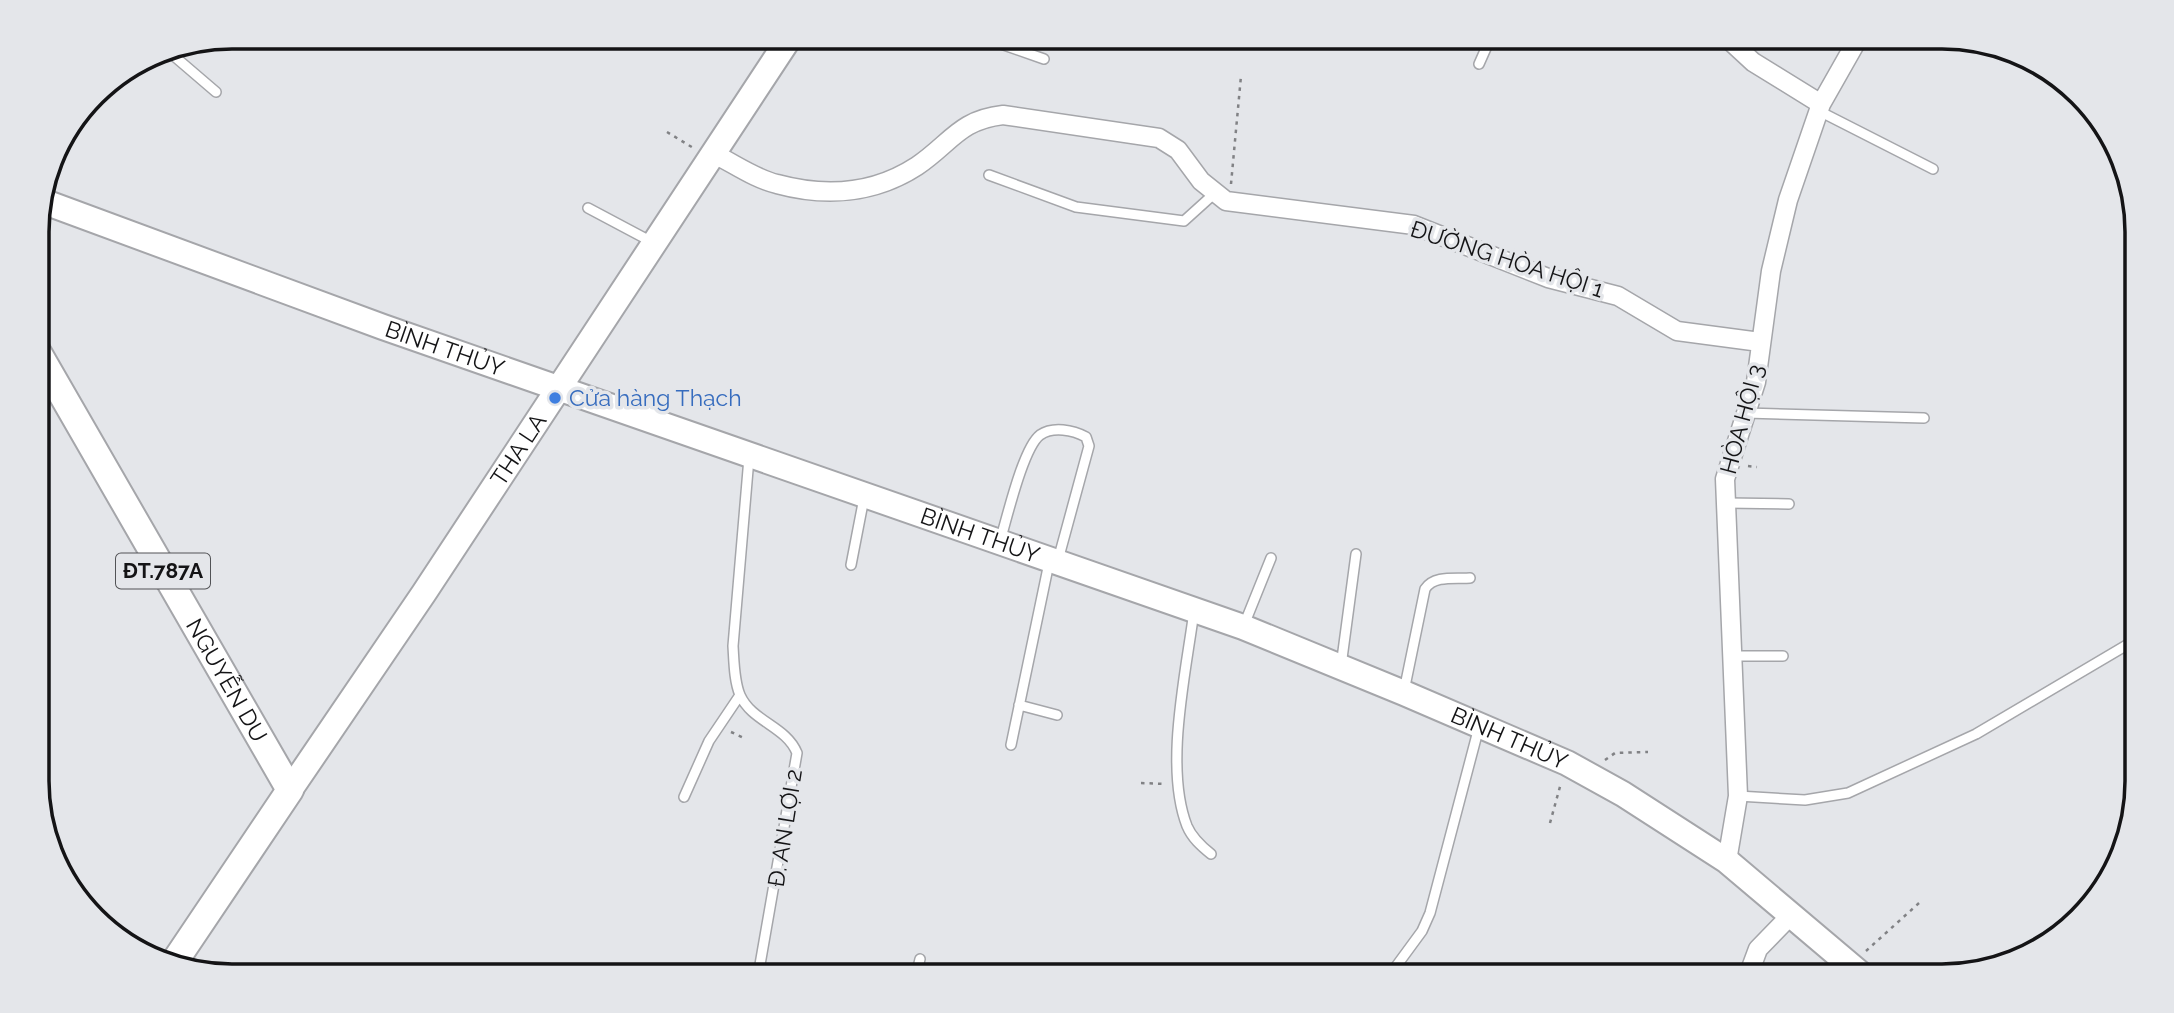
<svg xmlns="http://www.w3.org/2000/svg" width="2174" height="1013" font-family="Raleway,sans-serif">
	<rect width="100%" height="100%" fill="#e4e6ea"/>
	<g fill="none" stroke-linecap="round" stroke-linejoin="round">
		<defs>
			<path id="lane" d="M981 37 1044 59
				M167 50 216 92
				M1479 64 1491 37
				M1819 111 1933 169
				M989 175 1076 207 1184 221 1215 193
				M588 208 652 242
				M1746 413 1924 418
				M749 458 733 646C734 661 734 681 740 695 752 722 786 726 797 753L758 976
				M1726 503 1789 504
				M1000 541C1007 518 1023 448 1040 435 1053 426 1073 430 1086 437L1089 446 1058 560
				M851 565 864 498
				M1194 611C1186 673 1164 767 1187 826 1192 838 1201 846 1211 854
				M1244 625 1271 558
				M1731 656H1783
				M1341 666 1356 554
				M1404 691 1425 589C1434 575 1455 579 1470 578
				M1019 705 1057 715
				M1011 745 1049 563
				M1738 796 1805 800 1848 793 1976 734 2137 639
				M684 797 709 741 740 695
				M916 976 920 959
				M1389 976 1422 931 1430 913 1479 727"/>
			<path id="street" d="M1726 37 1753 62 1821 104
				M714 154C733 163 755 179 777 184 825 197 874 194 917 166 951 143 959 120 1003 115L1159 138 1178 150 1201 181 1226 201 1414 225 1548 278 1618 296 1677 331 1760 342
				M1727 861 1738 796 1725 479 1756 382 1771 271 1788 200 1821 104 1859 37
				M1748 976 1758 949 1792 914"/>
			<g id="secondary">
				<path id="s1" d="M42 201 383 327 1243 627 1404 693 1567 763 1623 794 1727 861 1863 976"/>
				<path id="s2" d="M290 790 424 593 790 37"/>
			</g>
			<g id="primary">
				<path id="s3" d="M37 351 290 790 173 964"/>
			</g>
		</defs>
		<!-- lane casing -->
		<use href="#lane" stroke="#a5a6aa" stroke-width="12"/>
		<!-- street casing -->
		<use href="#street" stroke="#a5a6aa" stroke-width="21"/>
		<!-- secondary casing -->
		<use href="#secondary" stroke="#a5a6aa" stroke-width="28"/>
		<!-- primary casing -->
		<use href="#primary" stroke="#a5a6aa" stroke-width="30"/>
		<!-- path -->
		<path stroke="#818285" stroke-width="2.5" stroke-dasharray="3.5 5" stroke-linecap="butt" d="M667 132 695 149
			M1231 184 1241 76
			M1748 466 1757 467
			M731 732 746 739
			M1605 760 1615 753 1648 752
			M1141 783 1166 784
			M1550 823 1561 783
			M1866 951 1919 903"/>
		<!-- lane -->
		<use href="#lane" stroke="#fff" stroke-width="9"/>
		<!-- street -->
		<use href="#street" stroke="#fff" stroke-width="18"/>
		<!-- secondary -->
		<use href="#secondary" stroke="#fff" stroke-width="24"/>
		<!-- primary -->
		<use href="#primary" stroke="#fff" stroke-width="26"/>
	</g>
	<!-- markers -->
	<circle fill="#3f7fe0" stroke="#e4e6ea" stroke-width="2.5" cx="555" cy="398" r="7"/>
	<g text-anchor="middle" stroke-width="7" stroke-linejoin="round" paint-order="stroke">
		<!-- shield labels -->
		<rect fill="#e4e6ea" stroke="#525356" stroke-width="2" x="116" y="553.5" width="94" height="35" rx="5"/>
		<g font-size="21" font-weight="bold" fill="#141416">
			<text x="163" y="578">ĐT.787A</text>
		</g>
		<!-- street labels -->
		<g font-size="23" fill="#141416" stroke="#e4e6ea">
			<text transform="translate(1507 259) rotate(18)" y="8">ĐƯỜNG HÒA HỘI 1</text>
			<text dy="8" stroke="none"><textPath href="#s1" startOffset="429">BÌNH THỦY</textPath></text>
			<text transform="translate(1742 419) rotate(-75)" y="8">HÒA HỘI 3</text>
			<text dy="8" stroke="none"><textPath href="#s2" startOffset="410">THA LA</textPath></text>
			<text dy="8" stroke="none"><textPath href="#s1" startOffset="996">BÌNH THỦY</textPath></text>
			<text dy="8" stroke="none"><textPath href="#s3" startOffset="380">NGUYỄN DU</textPath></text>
			<text dy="8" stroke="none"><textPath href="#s1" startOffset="1563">BÌNH THỦY</textPath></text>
			<text transform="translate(785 828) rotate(-81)" y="8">Đ. AN LỢI 2</text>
		</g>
		<!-- shop labels -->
		<g font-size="23" fill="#366cbe" stroke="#e4e6ea" text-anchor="start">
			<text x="569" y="406">Cửa hàng Thạch</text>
		</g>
	</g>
	<!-- crop -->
	<path d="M0 0H2174V1013H0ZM232 49H1942A183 183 0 0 1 2125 232V781A183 183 0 0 1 1942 964H232A183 183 0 0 1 49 781V232A183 183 0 0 1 232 49Z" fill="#e4e6ea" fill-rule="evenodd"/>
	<path fill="none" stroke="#141416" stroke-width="3.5" d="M232 49H1942A183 183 0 0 1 2125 232V781A183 183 0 0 1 1942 964H232A183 183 0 0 1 49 781V232A183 183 0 0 1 232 49Z"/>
</svg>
